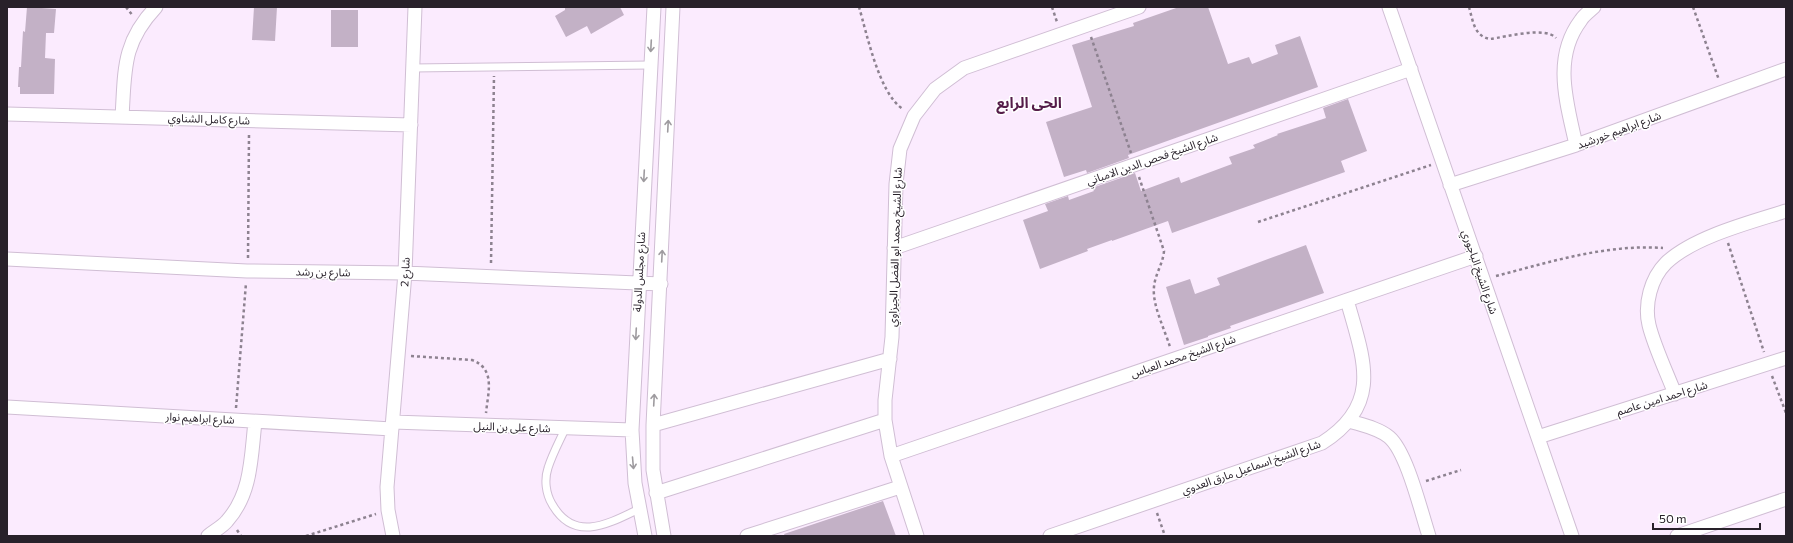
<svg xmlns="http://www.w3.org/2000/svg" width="1793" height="543" font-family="Commissioner,'Noto Sans Arabic',sans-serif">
	<rect width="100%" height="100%" fill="#fbebfe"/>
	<!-- building -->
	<path fill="#c3b1c6" d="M27 7 56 9 54 33H46L45 58 55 59 54 94H20V87H18L19 67H21L23 31 25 32Z
		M254 7H277L275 41 252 40Z
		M565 7H620L624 15 591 34 587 26 566 37 555 16 565 10Z
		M1179 7H1208L1228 64 1249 57 1252 64 1278 54 1275 45 1300 36 1318 87 1128 155 1129 158 1087 173 1086 170 1064 177 1046 122 1092 107 1072 45 1134 26 1133 23Z
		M331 10H358V47H331Z
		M1348 99 1367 151 1341 161 1345 172 1172 233 1168 221 1112 241V240L1087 249 1088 251 1040 269 1023 220 1048 211 1045 204 1068 196 1069 200 1094 191 1092 188 1135 173 1141 191 1179 177 1181 183 1232 164 1229 157 1255 148 1253 145 1278 135 1277 134 1326 118 1323 108Z
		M1306 245 1324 293 1230 326 1231 328 1208 336V337L1184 345 1166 287 1190 279 1195 294 1220 285 1217 278Z
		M883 501 896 536H785L784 534Z"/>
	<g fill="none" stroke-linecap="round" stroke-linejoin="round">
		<defs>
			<path id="service" d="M413 68 650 65
				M565 429C559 442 552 455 548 468 544 480 546 494 552 504 574 543 608 524 639 509"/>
			<path id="minor" d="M1389 7 1572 536
				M7 114 411 125
				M122 117C125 70 122 43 156 7
				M1576 145C1567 103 1552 58 1581 20 1584 15 1590 11 1594 7
				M1450 185 1576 145 1786 69
				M894 248 1411 69
				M7 259 247 271 405 273 661 284
				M1675 394C1667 373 1654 346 1649 325 1644 304 1651 278 1666 263 1693 237 1751 222 1786 211
				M7 407 392 429
				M1349 421C1362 425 1378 428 1389 437 1407 452 1421 512 1429 536
				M393 422 632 430
				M653 425 890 359
				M1538 437 1786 358
				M891 456 1476 256
				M656 493 885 420
				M208 536C214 531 222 527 227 521 252 493 251 456 255 422
				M393 536 388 510 387 487 405 273 415 7
				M645 536 635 483 632 430 654 7
				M664 536 653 470V425L673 7
				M747 536 900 487
				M917 536 891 456 885 420V400L892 337 896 184 900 149 914 116 935 89 964 68 1139 7
				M1050 536 1322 443C1384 404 1363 358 1347 300
				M1677 536 1786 499"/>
		</defs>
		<!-- service casing -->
		<use href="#service" stroke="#d0bed4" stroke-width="9"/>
		<!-- minor casing -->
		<use href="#minor" stroke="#d0bed4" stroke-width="15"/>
		<!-- path -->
		<path stroke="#8d8290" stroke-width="2.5" stroke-dasharray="3 3" stroke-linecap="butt" d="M126 7 133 16
			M859 7C867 34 879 94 903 109
			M1052 7 1057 22
			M1469 7C1473 21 1474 36 1490 39 1506 37 1545 26 1556 38
			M1693 7 1719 80
			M1091 37 1131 153
			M1139 177 1164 251C1163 264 1155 274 1154 287 1152 305 1165 330 1170 347
			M1258 222 1431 165
			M1728 243 1764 352
			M248 258 249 134
			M491 263 494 76
			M1496 276C1550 262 1606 244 1663 248
			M411 356 472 360C496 369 488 392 486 413
			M1772 376 1786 413
			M236 408 246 283
			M1426 481 1461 470
			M1157 513 1165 536
			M237 530 241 536
			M306 536 376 514"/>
		<!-- service -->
		<use href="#service" stroke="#fff" stroke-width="7"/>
		<!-- minor -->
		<use href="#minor" stroke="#fff" stroke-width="13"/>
	</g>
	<!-- one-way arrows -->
	<defs><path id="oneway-shaft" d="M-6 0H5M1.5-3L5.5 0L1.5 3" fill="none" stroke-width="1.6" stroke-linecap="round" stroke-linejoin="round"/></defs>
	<g stroke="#9e9b9f">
		<use href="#oneway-shaft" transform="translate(651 46) rotate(93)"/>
		<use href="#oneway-shaft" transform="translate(668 126) rotate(-87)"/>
		<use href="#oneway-shaft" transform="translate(644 176) rotate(93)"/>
		<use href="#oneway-shaft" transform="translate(662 256) rotate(-87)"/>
		<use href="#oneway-shaft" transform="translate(636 334) rotate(93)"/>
		<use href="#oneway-shaft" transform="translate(654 400) rotate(-87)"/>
		<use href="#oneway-shaft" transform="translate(633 463) rotate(85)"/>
	</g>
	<g text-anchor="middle" stroke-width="3" stroke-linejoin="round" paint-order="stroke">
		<!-- street labels -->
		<g font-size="11" fill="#28212a" stroke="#fff">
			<text transform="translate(209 119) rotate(2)" y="4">شارع كامل الشناوي</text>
			<text transform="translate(1619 130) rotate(-20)" y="4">شارع ابراهيم خورشيد</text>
			<text transform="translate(1152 159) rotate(-19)" y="4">شارع الشيخ فحص الدين الامباني</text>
			<text transform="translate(895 247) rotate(-88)" y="4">شارع الشيخ محمد ابو الفضل الجيزاوي</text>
			<text transform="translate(323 272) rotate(1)" y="4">شارع بن رشد</text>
			<text transform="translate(405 272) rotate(-87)" y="4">شارع 2</text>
			<text transform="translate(639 272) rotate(-87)" y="4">شارع مجلس الدولة</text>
			<text transform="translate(1480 272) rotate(71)" y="4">شارع الشيخ الباجوري</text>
			<text transform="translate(1183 356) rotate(-19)" y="4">شارع الشيخ محمد العباس</text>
			<text transform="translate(1662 398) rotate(-17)" y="4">شارع احمد امين عاصم</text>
			<text transform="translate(200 418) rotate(3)" y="4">شارع ابراهيم نوار</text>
			<text transform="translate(512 427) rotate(2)" y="4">شارع على بن النيل</text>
			<text transform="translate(1251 467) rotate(-19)" y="4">شارع الشيخ اسماعيل مارق العدوي</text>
		</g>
		<!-- district labels -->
		<g font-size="15" font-weight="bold" fill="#551d49" stroke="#fff">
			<text x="1029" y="108">الحى الرابع</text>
		</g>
	</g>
	<!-- border -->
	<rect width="1793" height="543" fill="none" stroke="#28212a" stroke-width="16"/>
	<!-- scale -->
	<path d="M1653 523v6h107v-6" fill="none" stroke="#28212a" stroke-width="2"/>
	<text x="1659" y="523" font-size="12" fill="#28212a" stroke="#ffffff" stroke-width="3" paint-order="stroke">50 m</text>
</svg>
